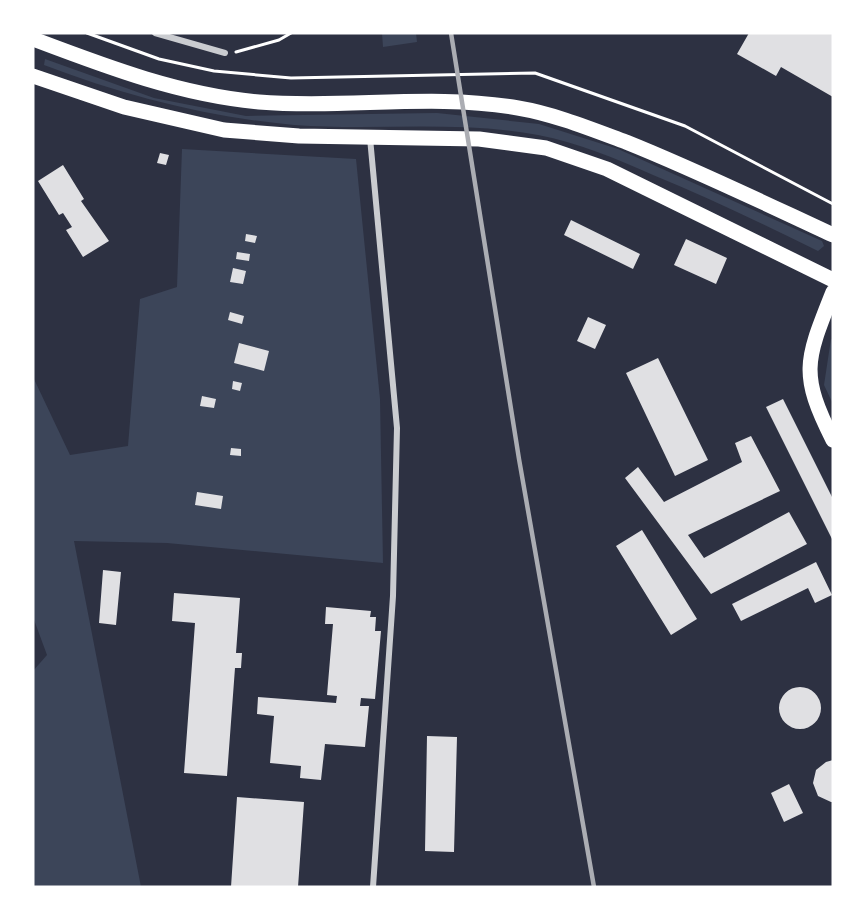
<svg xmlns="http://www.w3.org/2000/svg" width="866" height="920" font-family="'Public Sans',sans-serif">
	<rect width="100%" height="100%" fill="#2d3142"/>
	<!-- green -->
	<path fill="#3c4559" d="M382 33H416L417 42 383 47Z
		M45 59 154 98 246 116 437 113 539 124 618 149 822 241 824 246 818 251C763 224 709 198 653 175 615 158 579 143 538 135 457 120 375 131 294 125 207 117 125 96 44 65Z
		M182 149 356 159 380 399 383 563 167 543 74 541 141 887H33V671L47 655 33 617V377L70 455 128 446 140 299 177 287Z
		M831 339 833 340V404L824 385Z"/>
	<!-- building -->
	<path fill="#e0e0e3" d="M749 33H833V97L781 67 776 76 737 54Z
		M160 153 169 155 166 165 157 163Z
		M63 165 84 199 81 201 109 241 83 257 66 230 72 227 63 213 59 215 38 181Z
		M571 220 640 254 633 269 564 235Z
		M246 234 257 236 255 243 245 241Z
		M686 239 727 258 716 284 674 265Z
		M237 252 250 254 249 261 236 259Z
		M233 268 246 271 243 284 230 282Z
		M230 312 244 316 242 324 228 320Z
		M588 317 606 325 595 349 577 341Z
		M239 343 269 351 264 371 234 363Z
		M658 358 708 460 675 476 626 373Z
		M233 381 242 383 240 391 232 389Z
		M202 396 216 399 214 408 200 406Z
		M783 399 833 499V541L766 407Z
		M751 436 780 491 688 535 704 558 789 512 807 544 711 594 625 478 638 467 664 502 742 462 735 443Z
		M231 448 241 449V456L230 455Z
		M197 492 223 496 221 509 195 505Z
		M642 530 697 619 671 635 616 546Z
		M816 562 832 595 815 603 808 588 741 621 732 604Z
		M103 570 121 572 116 625 99 623Z
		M174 593 240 598 236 653H242L241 668H235L227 776 184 773 195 623 172 621Z
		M326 607 371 611 370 617H376L375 631H381L375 699 361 698 360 706H369L365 747 325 744 321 780 300 778 301 766 270 763 274 716 257 714 258 697 336 703 337 696 327 695 333 624H325Z
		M779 708a21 21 0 1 1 42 0a21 21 0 1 1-42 0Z
		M427 736 457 737 454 852 425 851Z
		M833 760V802H831L818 796 813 783 816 770 826 762Z
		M789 784 803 813 784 822 771 793Z
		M237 797 304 802 298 887H231Z"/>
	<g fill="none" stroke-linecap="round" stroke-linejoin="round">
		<!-- path -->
		<path stroke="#fff" stroke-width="3" d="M87 33 159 59 214 71 291 78 535 73 685 126 833 204
			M236 52 279 40 291 33"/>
		<!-- minor -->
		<path stroke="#caccd0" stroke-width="6" d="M155 33 225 53
			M370 138 397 428 393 596 373 887"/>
		<!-- primary -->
		<path stroke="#fff" stroke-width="15" d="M33 39C107 67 180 95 259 102 345 109 433 93 518 108 554 114 591 129 626 142 696 170 764 203 833 235
			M33 76 124 107 224 130 299 136 479 139 546 148 607 169 833 280
			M833 292C806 360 799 373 833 440"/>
		<!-- rail -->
		<path stroke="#abadb3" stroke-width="4.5" d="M451 33 519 459 594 887"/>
	</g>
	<!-- border -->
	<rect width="866" height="920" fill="none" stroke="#ffffff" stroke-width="69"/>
</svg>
